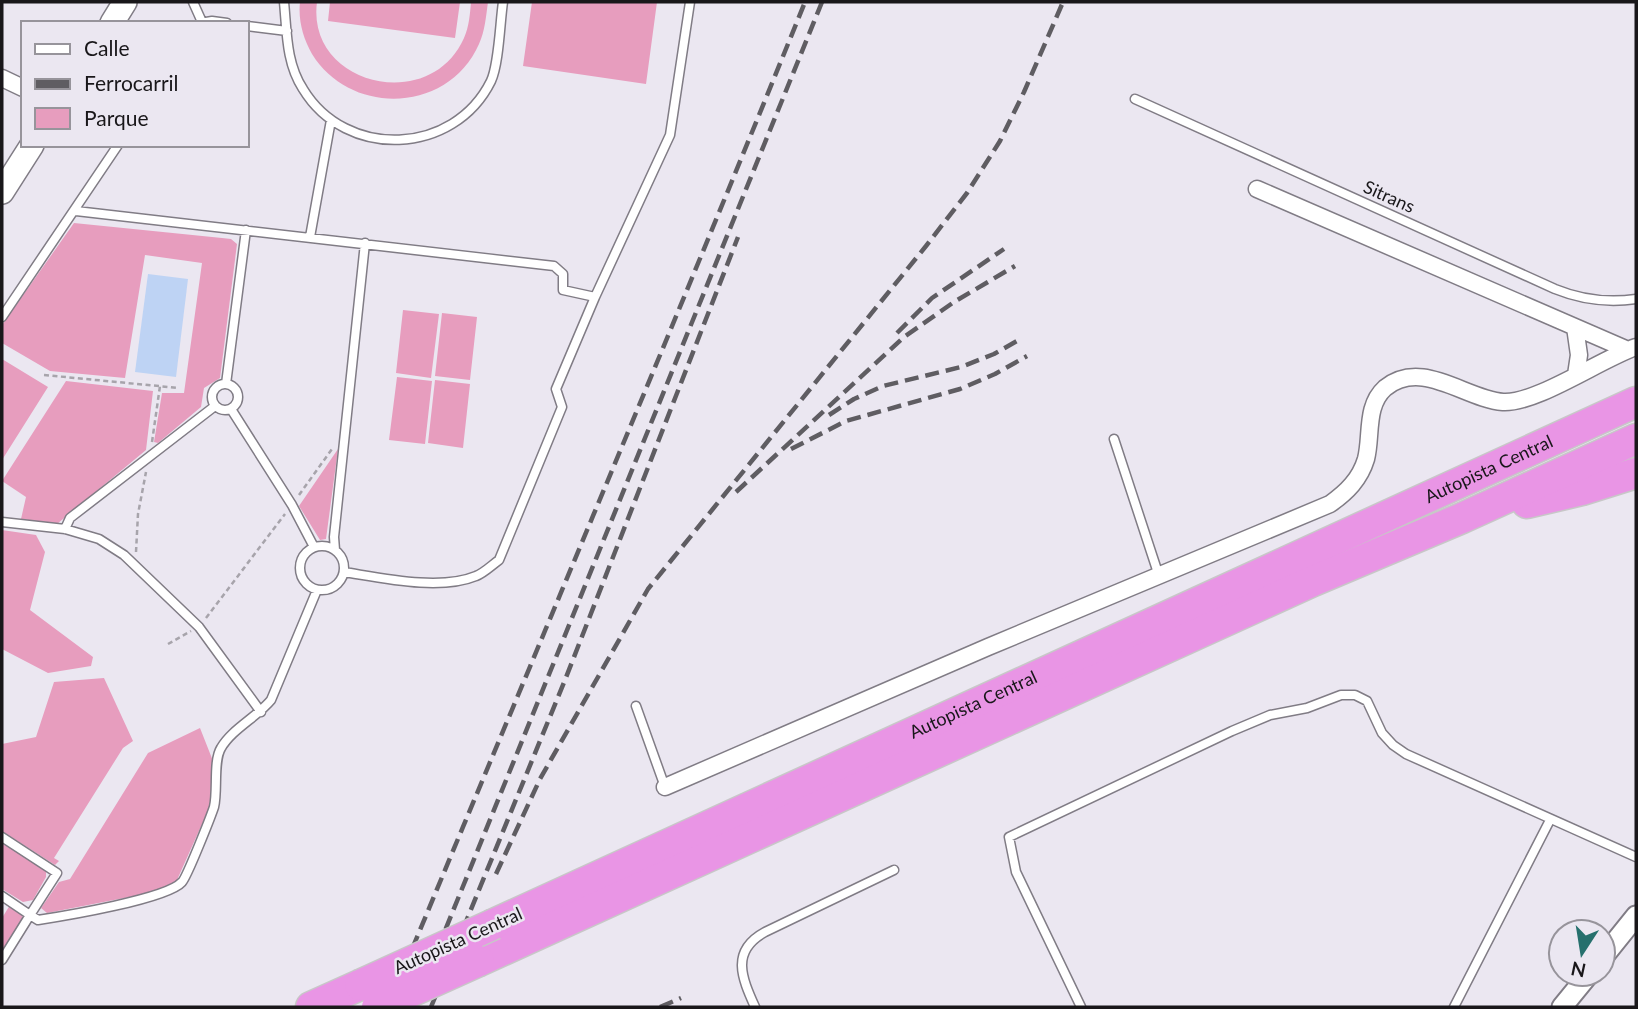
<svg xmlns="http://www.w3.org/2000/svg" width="1638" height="1009" font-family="Lato,sans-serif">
	<rect width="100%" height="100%" fill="#ebe7f1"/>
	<!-- green -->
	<path fill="#e79dbe" d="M300 2H317C306 85 430 115 464 38 469 27 470 14 471 2H488C486 16 485 31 479 44 449 113 351 117 312 54 303 38 298 20 300 2Z
		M330 2H460L455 38 328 21Z
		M532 2H657L646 84 523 66Z
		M74 223 222 238 231 239 237 244 220 378 204 388 201 407 158 443 154 442 162 393H184L202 263 145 255 125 378 50 371 2 343V325Z
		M403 310 439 314 431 378 396 373Z
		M442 313 477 317 470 380 435 376Z
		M2 359 48 387 2 460Z
		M397 377 432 381 425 444 389 440Z
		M435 380 470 384 463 448 428 443Z
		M66 381 153 391 146 450 57 524 21 519 26 497 2 481Z
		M338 449 326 539 320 540 299 506Z
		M2 530 36 535 45 552 30 610 93 657 91 666 48 673 2 649Z
		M104 678 133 741 123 748 54 858 59 861 55 865 2 831V744L36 737 54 682Z
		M200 728 213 761 211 804 177 880 171 886 155 892 47 913 41 908 59 882 70 879 148 753Z
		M2 843 46 871V877L33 900 23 902 2 889Z
		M10 905 22 913 23 918 2 952V918Z"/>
	<!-- water -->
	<path fill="#bed3f4" d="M148 274 188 279 176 377 135 372Z"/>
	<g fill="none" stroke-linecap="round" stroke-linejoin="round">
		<defs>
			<path id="service" d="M193 2 202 22
				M284 2C287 32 286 63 303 89 346 160 454 156 491 81 499 64 500 22 503 2
				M200 23 212 21 227 23
				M247 26 287 31
				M1135 99 1555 289C1582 300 1608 303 1636 299
				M76 211 554 266 563 274V290L595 297 556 389 562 407 499 560C492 565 484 573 476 576 440 591 382 578 344 572
				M310 237 331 120
				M595 297 670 135 690 2
				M2 317 118 145
				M212 397a13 13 0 1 1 26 0a13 13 0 1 1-26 0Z
				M226 384 246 230
				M231 409 292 505 314 547
				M1114 439 1159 576
				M2 522 65 529 99 539 124 555 199 627 261 712
				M65 529 70 518 215 406
				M300 568a22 22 0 1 1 44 0a22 22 0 1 1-44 0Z
				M335 550 334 537 365 243
				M636 706 665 787
				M2 837 57 873 30 915 2 896
				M2 960 30 915 38 920C64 916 167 899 182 882 187 877 211 816 214 807 218 791 213 761 221 748 232 729 257 717 271 700L317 590
				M755 1007C742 978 730 951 765 932L894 870
				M1081 1007 1016 872 1009 837 1232 731 1270 715 1307 708 1341 695H1355L1367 701 1382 733 1393 745 1406 754 1636 857
				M1454 1007 1550 820"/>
			<path id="minor" d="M2 78 23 88
				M1257 189 1628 350
				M1575 327 1579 355 1576 375
				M665 787 988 647 1330 504C1347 492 1360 479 1366 459 1372 436 1365 406 1385 388 1422 358 1465 399 1503 402 1536 404 1601 359 1636 347"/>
			<path id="tertiary" d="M1603 957 1636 916
				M1562 1007 1589 974"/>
			<path id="secondary" d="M112 23 125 2
				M2 192 32 145"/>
			<g id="motorway">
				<path d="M1527 503 1582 490 1636 473"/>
				<path id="s1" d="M494 924 1636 402"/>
				<path d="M479 961 1313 581 1462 518 1636 439"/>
				<path d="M311 1007 360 985"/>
			</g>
		</defs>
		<!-- service casing -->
		<use href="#service" stroke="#807c85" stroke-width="11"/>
		<!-- minor casing -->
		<use href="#minor" stroke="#807c85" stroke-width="19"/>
		<!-- tertiary casing -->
		<use href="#tertiary" stroke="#807c85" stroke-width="23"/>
		<!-- secondary casing -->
		<use href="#secondary" stroke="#807c85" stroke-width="26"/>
		<!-- motorway casing -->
		<use href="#motorway" stroke="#c8c7c8" stroke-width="33"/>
		<!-- path -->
		<path stroke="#a7a4ab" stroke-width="2.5" stroke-dasharray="5 3.5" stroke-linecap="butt" d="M44 375 179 388
			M152 442 160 386
			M299 495 332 449
			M136 552 138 514 146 472
			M206 618 285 514
			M168 644 191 631"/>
		<!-- service -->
		<use href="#service" stroke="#fff" stroke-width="8"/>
		<!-- minor -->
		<use href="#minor" stroke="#fff" stroke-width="16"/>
		<!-- tertiary -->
		<use href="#tertiary" stroke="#fff" stroke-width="19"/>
		<!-- secondary -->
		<use href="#secondary" stroke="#fff" stroke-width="23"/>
		<!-- motorway -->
		<use href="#motorway" stroke="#e995e5" stroke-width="30"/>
		<!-- rail -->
		<path stroke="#5f5d62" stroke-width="4.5" stroke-dasharray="14 7" stroke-linecap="butt" d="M897 333 932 298 1004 249
			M829 415 854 399 883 386 961 367 994 354 1017 341
			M791 449 846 421 960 389 995 374 1027 356
			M736 492 904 337 954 302 1015 266
			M496 874 540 779 648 589 926 246 967 193 1000 141 1024 92 1063 2
			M388 1007C527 672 669 338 805 2
			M414 1007 822 2
			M431 1007 565 680 738 237
			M660 1007 681 998"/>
		<defs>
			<path id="motorway-bridge" d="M360 985 494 924
				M377 1007 479 961"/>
		</defs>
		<!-- motorway-bridge casing -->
		<use href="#motorway-bridge" stroke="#c8c7c8" stroke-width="33" stroke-linecap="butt"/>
		<!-- motorway-bridge -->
		<use href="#motorway-bridge" stroke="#e995e5" stroke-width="30"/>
	</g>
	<g text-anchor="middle" stroke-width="5" stroke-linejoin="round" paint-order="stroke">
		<!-- street labels -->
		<g font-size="18" fill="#19171a" stroke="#ebe7f1">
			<text transform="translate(1389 197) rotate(24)" y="6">Sitrans</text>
			<text dy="6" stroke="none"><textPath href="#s1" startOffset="1094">Autopista Central</textPath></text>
			<text dy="6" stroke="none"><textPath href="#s1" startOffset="527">Autopista Central</textPath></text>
			<text transform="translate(458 941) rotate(-24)" y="6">Autopista Central</text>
		</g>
	</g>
	<!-- border -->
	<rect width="1638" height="1009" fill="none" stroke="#19171a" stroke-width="7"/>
	<!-- legend -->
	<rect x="21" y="21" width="228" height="126" fill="#ebe7f1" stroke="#97949b" stroke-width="2"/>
	<rect x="35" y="44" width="35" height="10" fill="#ffffff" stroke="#97949b" stroke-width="2"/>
	<text x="84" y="56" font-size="21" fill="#19171a">Calle</text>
	<rect x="35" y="79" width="35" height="10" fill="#5f5d62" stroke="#97949b" stroke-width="2"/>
	<text x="84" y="91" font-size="21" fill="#19171a">Ferrocarril</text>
	<rect x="35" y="108" width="35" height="21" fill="#e79dbe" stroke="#97949b" stroke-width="2"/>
	<text x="84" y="126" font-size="21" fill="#19171a">Parque</text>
	<!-- north arrow -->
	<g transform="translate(1582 953) rotate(192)"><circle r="33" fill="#ebe7f1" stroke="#97949b" stroke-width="2"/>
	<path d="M0-5L12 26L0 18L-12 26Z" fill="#26706d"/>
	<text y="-10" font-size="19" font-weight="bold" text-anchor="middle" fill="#19171a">N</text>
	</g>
</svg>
